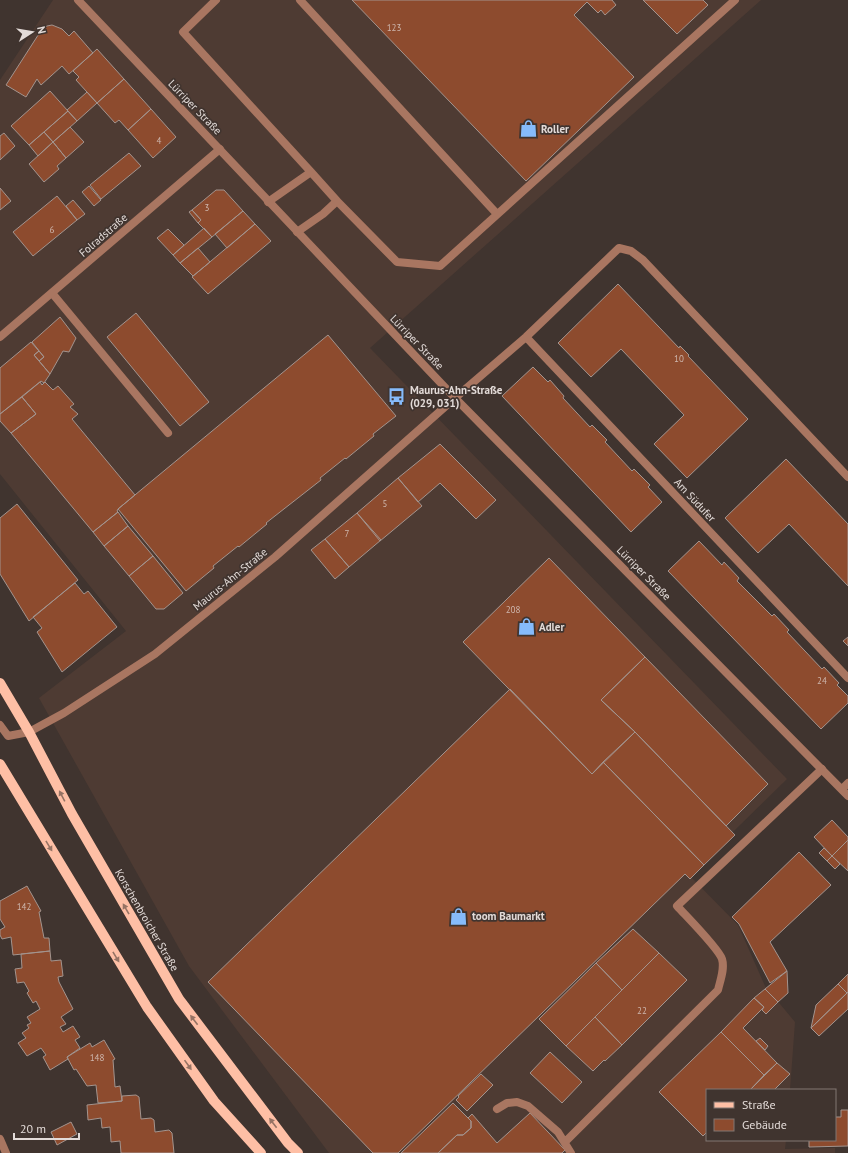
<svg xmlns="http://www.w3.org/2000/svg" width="848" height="1153" font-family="'PT Sans',sans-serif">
	<rect width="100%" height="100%" fill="#40342f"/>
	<!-- built -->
	<path fill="#4e3b33" d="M53 0H761L370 348 787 779 689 875 738 925 765 986 795 1022 790 1090H707V1140H786L785 1149 835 1148V1153H329L189 966 39 698 126 631 0 474V80Z"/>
	<!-- building -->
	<path fill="#8d4b2e" stroke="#a3948e" d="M352 0H612L616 5 605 15 601 10 598 13 587 2 574 15 634 77 526 181Z
		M643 0H703L708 5 677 34Z
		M52 25 62 29 69 36 74 31 93 53 69 74 62 66 41 85 37 79 26 97 6 85 42 29 47 26Z
		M97 49 124 79 97 103 76 80 79 77 73 71Z
		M124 79 151 109 128 130 119 120 115 123 97 103Z
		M50 91 68 111 29 145 11 126Z
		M87 92 97 103 77 121 67 110Z
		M151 109 176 137 153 158 128 130Z
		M68 111 77 121 53 142 44 132Z
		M70 127 84 142 66 158 53 142Z
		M44 132 53 142 38 156 29 145Z
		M4 133 15 146 0 160V136Z
		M53 142 66 158 57 166 59 169 44 182 29 164Z
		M129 153 141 166 101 199 90 185Z
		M89 186 101 200 94 206 82 192Z
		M0 188 11 201 0 210Z
		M216 190H224L243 211 212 237 198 223 201 220 192 210Z
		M57 196 77 220 33 256 13 232Z
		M73 200 85 214 77 220 66 206Z
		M192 210 201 220 198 223 189 212Z
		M243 211 255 224 227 248 215 234Z
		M255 224 271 241 208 294 192 277Z
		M204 228 212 237 180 263 173 255Z
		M168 229 184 245 173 255 157 238Z
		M198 248 210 262 193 276 180 263Z
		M618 284 679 348 680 346 689 355 688 356 748 419 687 478 654 444 684 415 621 349 591 377 558 343Z
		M136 313 209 402 180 426 107 337Z
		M60 317 76 338 69 352 63 351 50 374 39 361 44 357 32 342Z
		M328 335 396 416 373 434 374 436 346 459 345 458 320 478 321 480 266 523 267 524 239 547 238 546 213 566 214 568 186 591 118 509Z
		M31 342 39 351 34 355 50 374 44 383 41 381 0 414V368Z
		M39 351 44 357 39 361 34 355Z
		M533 367 548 382 550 380 564 396 563 398 590 427 592 425 607 440 605 442 632 471 634 469 650 485 648 487 662 502 631 532 502 396Z
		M40 382 42 385 45 382 53 390 58 386 74 404 70 407 78 414 72 419 135 495 118 509 117 511 118 512 93 532 11 433 36 414 22 397Z
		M22 397 36 414 11 433 0 421V414Z
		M440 444 496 500 476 519 440 483 418 502 398 478Z
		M786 459 848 524V586L789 524 758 553 725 518Z
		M398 478 422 506 380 541 357 513Z
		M17 504 78 580 29 621 0 574V518Z
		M118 512 128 526 104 546 93 532Z
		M357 513 381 540 349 567 325 539Z
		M128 526 153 556 129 576 104 546Z
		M325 539 349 567 335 579 311 550Z
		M699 541 722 565 724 562 739 578 737 581 772 616 774 614 789 630 787 632 822 669 824 667 839 683 837 685 848 696V703L821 729 668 571Z
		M153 556 183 593 164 609H156L129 576Z
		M549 558 645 657 601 700 635 732 592 774 463 642Z
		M75 583 84 594 88 591 117 627 62 672 37 632 42 628 33 617Z
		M848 637V646L843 641Z
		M645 657 768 784 726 826 635 732 601 700Z
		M510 689 592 774 603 762 704 865 690 879 685 874 398 1153H373L208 982Z
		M635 732 735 835 704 865 603 762Z
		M832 820 848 837V840L832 856 814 837Z
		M848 840V871L832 856Z
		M824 848 832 856 827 861 819 853Z
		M799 852 831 885 770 942 787 971 770 983 739 924 732 917Z
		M832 856 840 864 835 869 827 861Z
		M27 886 41 911 39 912 44 938H49L50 951 13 955 11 937 2 939 0 935V930L5 927 0 919V901Z
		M633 929 659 953 622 990 596 963Z
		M50 951 51 961 61 960 63 976 58 977 59 982 73 1009 61 1017 66 1024 60 1027 63 1032 73 1026 80 1037 75 1040 80 1048 67 1057 68 1059 50 1070 43 1057 46 1055 41 1048 27 1056 18 1043 26 1038 22 1033 29 1028 27 1025 31 1023 27 1017 40 1009 36 1001 33 1003 27 993 29 991 24 982 17 983 15 969 22 968 21 954Z
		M659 953 687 980 622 1045 595 1017Z
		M596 963 622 990 566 1046 539 1019Z
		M787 971 788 993 778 1002 765 989Z
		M848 974V992L847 993 838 984Z
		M838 984 847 993 811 1028 816 1005Z
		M765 989 778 1002 766 1014 762 1010 764 1007 754 998Z
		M848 992V1009L819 1036 811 1028Z
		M754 998 764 1007 743 1028 777 1063 764 1075 721 1032Z
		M595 1017 622 1045 605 1061 604 1060 593 1071 566 1046Z
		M721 1032 764 1075 750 1090H707V1132L703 1136 659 1092Z
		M760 1038 768 1046 765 1050 756 1041Z
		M104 1040 115 1059 113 1060 115 1087 120 1086 122 1101 98 1103 96 1085 87 1086 76 1069 74 1070 67 1057 90 1043 92 1047Z
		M550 1052 582 1082 562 1103 530 1073Z
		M777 1063 790 1074 774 1090H750Z
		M481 1074 493 1085 467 1111 456 1100 459 1097 458 1096Z
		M136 1095 139 1097 141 1119 151 1118 154 1120 155 1132 169 1130 172 1133 174 1153H121L120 1141 111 1142 110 1127 102 1128 101 1118 88 1120 87 1105 122 1101V1096Z
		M453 1103 471 1121V1128L463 1135H457L438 1153H401Z
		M841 1110H848V1146L809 1147V1140H835V1117H841Z
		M530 1113 565 1150 562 1153H438L457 1135H463L471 1128V1121L468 1118 472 1114 497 1143Z
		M71 1122 77 1134 57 1145 51 1132Z"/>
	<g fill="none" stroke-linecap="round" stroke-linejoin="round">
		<!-- service -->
		<path stroke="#a97661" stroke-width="8" d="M216 0 183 32 311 172
			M300 0 497 214
			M268 202 311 172 337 201
			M297 232 323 214 337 201 397 262 440 266 735 0
			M52 293 168 433
			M497 1109 507 1103 517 1102 528 1106 558 1132 571 1153
			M565 1142 718 990C720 981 725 969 722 959 718 948 687 917 677 906L822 769"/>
		<!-- minor -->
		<path stroke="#a97661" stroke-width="8" d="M0 337 220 149
			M526 337 848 678
			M0 725 8 736 29 732 64 713 155 654 275 557 455 398 526 337 619 248 631 251 643 260 848 477
			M842 789 848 783
			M0 1139 6 1153"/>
		<!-- tertiary -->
		<path stroke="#a97661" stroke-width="8" d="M78 0 455 398 848 796"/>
		<!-- primary -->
		<path stroke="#febfa5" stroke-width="10" d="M0 683 29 732 72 814 179 999 288 1143 298 1153
			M0 764 147 1007 214 1101 261 1153"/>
	</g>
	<!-- one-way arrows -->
	<defs><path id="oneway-solid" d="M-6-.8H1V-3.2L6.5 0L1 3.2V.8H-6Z"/></defs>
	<g fill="#967364">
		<use href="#oneway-solid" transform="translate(62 796) rotate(-118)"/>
		<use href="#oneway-solid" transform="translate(49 846) rotate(59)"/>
		<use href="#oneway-solid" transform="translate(126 909) rotate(-120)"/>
		<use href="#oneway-solid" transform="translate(116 957) rotate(59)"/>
		<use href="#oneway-solid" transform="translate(194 1020) rotate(-127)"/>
		<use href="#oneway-solid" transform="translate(188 1065) rotate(55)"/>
		<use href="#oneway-solid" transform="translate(273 1123) rotate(-127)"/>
	</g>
	<!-- icons -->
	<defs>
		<symbol id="shop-bare" viewBox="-9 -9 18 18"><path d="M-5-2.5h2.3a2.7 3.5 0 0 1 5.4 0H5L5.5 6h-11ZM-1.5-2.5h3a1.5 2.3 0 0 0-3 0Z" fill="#86bbfb" stroke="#40342f" stroke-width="2.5" paint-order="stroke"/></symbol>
		<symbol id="bus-bare" viewBox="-9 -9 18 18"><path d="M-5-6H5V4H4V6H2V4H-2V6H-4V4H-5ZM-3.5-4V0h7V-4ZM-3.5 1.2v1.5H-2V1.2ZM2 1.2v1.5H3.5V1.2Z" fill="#86bbfb" stroke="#40342f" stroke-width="2.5" paint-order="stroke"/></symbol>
	</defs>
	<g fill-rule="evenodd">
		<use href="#shop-bare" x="516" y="116" width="25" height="25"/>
		<use href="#bus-bare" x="384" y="384" width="25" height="25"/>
		<use href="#shop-bare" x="514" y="614" width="25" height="25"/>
		<use href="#shop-bare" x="446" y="904" width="25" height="25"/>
	</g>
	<g text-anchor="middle" stroke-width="3.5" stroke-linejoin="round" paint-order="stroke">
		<!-- number labels -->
		<g font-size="9" fill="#ceb7ae">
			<text x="394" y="31">123</text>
			<text x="159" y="144">4</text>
			<text x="207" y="211">3</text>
			<text x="52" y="233">6</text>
			<text x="679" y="362">10</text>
			<text x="385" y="507">5</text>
			<text x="347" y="537">7</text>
			<text x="513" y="613">208</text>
			<text x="822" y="684">24</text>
			<text x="24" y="910">142</text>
			<text x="642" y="1014">22</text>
			<text x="97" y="1061">148</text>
		</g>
		<!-- street labels -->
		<g font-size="11" fill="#e3dbd8" stroke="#40342f">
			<text transform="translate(195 107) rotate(46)" y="4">Lürriper Straße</text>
			<text transform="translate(103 235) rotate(-41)" y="4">Folradstraße</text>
			<text transform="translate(417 342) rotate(46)" y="4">Lürriper Straße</text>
			<text transform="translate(695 500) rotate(47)" y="4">Am Südufer</text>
			<text transform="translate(644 573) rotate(45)" y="4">Lürriper Straße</text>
			<text transform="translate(230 579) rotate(-39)" y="4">Maurus-Ahn-Straße</text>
			<text transform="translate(147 920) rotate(60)" y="4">Korschenbroicher Straße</text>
		</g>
		<!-- poi labels -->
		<g font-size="11" font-weight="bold" fill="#e3dbd8" stroke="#40342f" text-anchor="start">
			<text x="541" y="133">Roller</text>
			<text x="410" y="394">Maurus-Ahn-Straße<tspan x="410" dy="13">(029, 031)</tspan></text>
			<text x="539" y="631">Adler</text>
			<text x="472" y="920">toom Baumarkt</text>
		</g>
	</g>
	<!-- legend -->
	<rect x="706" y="1089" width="130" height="52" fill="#40342f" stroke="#817773"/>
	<rect x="714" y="1102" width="20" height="6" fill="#febfa5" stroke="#817773"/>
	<text x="742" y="1109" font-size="12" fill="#e3dbd8">Straße</text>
	<rect x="714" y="1119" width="20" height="12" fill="#8d4b2e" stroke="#817773"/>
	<text x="742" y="1129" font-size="12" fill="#e3dbd8">Gebäude</text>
	<!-- north arrow -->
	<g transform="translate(32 32) rotate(78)" stroke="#40342f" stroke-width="3" paint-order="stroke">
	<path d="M0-3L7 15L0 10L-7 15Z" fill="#e3dbd8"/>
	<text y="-6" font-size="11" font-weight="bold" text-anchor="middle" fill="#e3dbd8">N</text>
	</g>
	<!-- scale -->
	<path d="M14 1133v6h65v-6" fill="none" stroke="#e3dbd8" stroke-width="2"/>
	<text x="20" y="1133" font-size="12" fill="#e3dbd8" stroke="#40342f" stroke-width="3" paint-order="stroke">20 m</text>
</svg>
